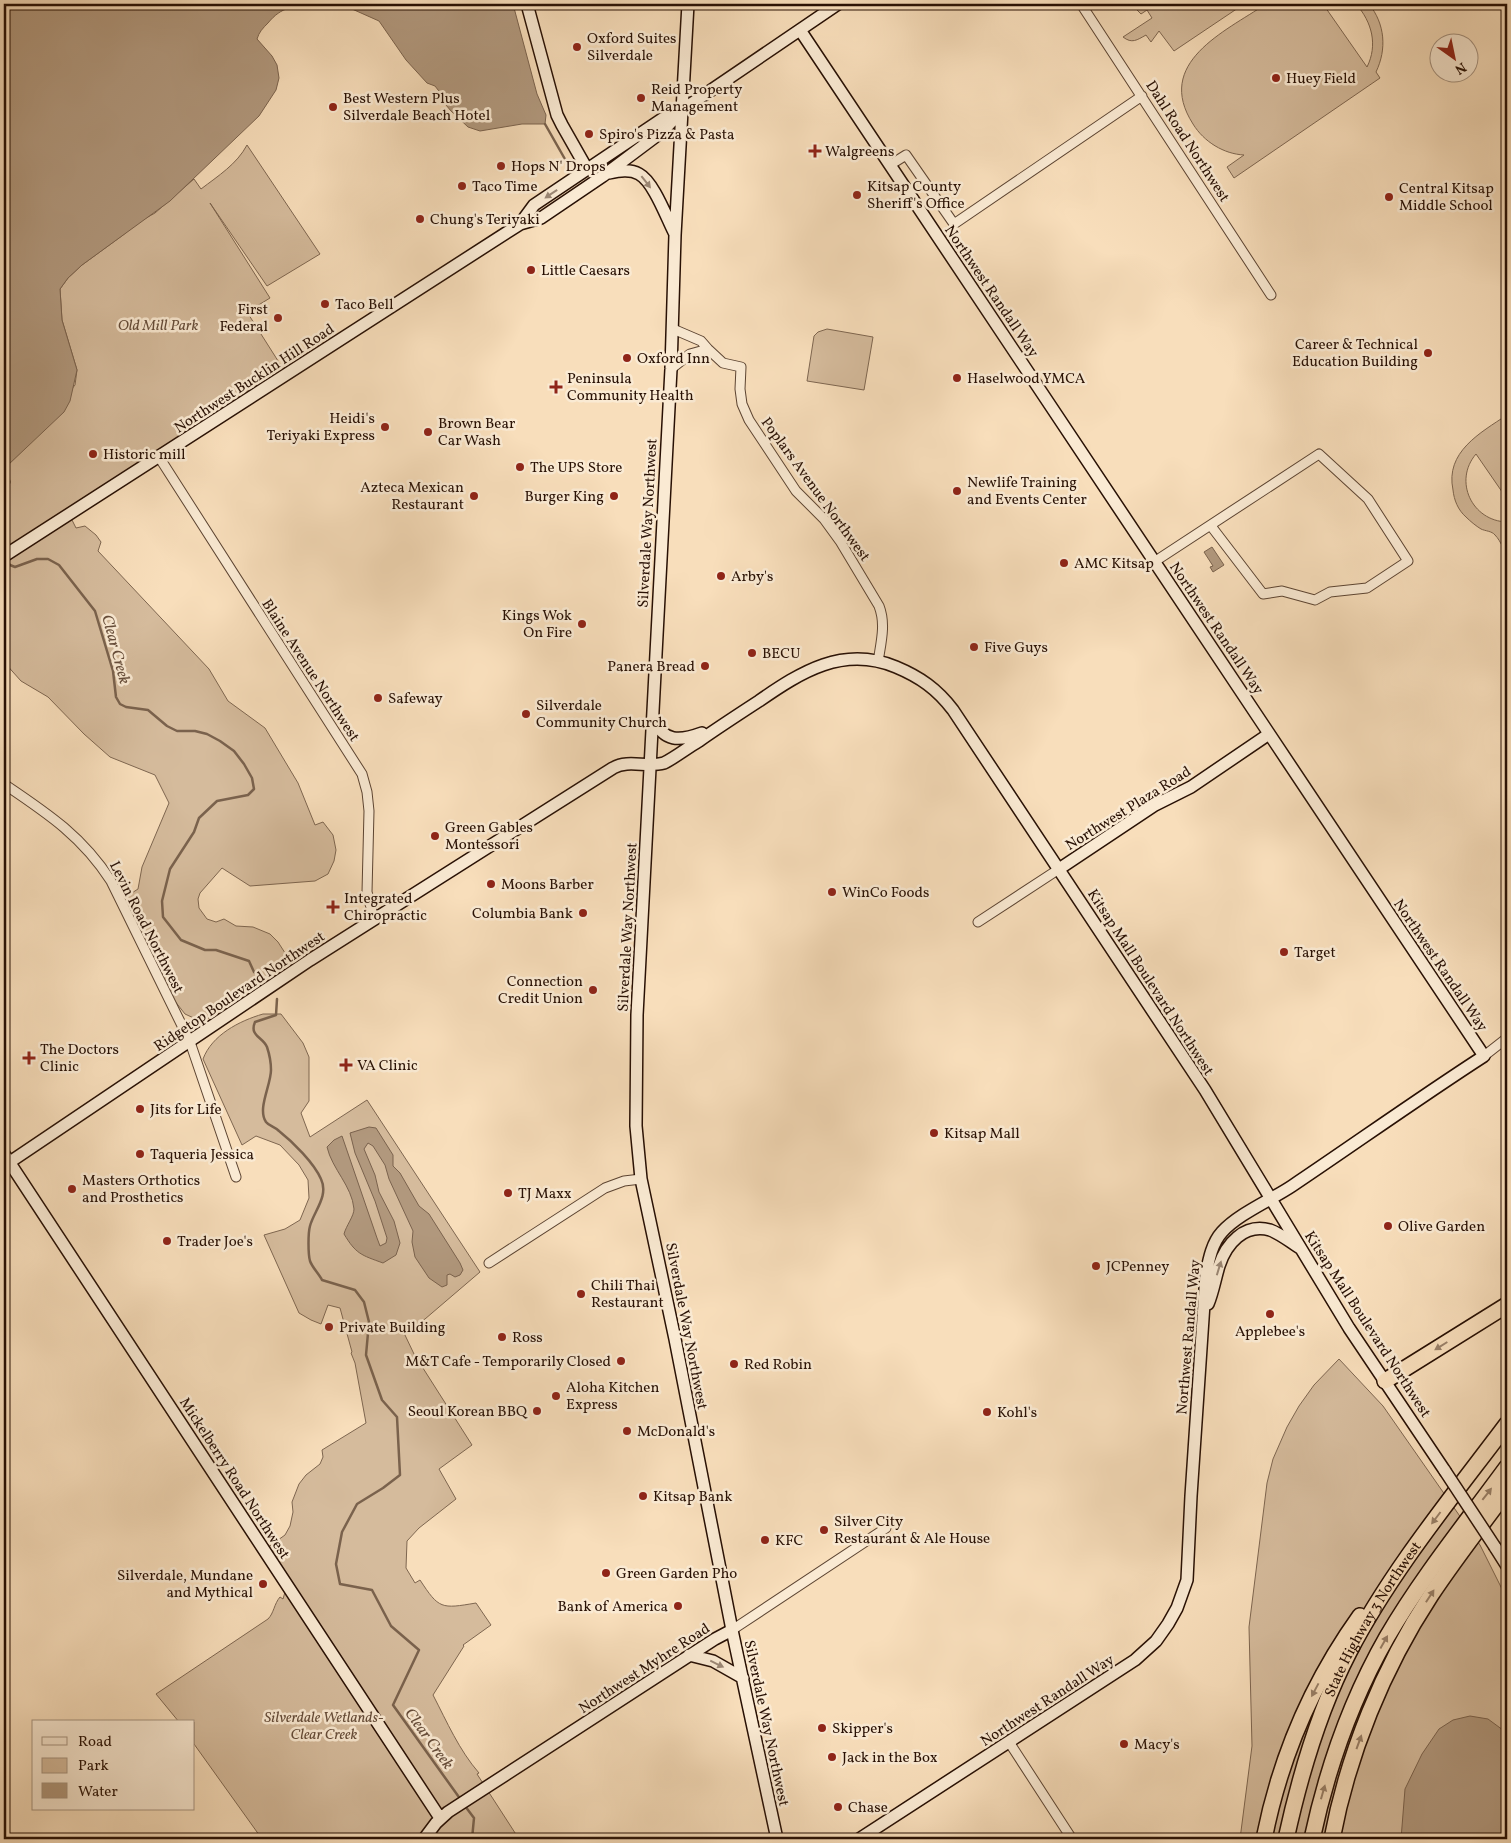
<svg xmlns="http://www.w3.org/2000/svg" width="1511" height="1843" font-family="Vollkorn,serif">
	<rect width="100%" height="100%" fill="#f8debb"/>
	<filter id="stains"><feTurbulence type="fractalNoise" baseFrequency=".004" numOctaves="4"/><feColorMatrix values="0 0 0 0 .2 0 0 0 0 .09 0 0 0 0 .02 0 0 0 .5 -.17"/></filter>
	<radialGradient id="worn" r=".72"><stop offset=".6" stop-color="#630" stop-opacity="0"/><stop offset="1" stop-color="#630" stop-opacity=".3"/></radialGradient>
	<!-- green -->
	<path fill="#d5bb9c" stroke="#7e6650" d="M1139 4H1244L1174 51 1159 31 1151 42 1146 35C1137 40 1132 44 1123 37L1152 18 1147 10 1141 14 1136 9 1139 5Z
		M1266 4H1323L1367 67C1378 45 1372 22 1356 4H1369C1385 24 1387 49 1376 72L1380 78 1234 178 1227 167 1244 155C1224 154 1204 142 1193 124 1154 63 1224 32 1266 4Z
		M247 145 320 254 267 286 210 203 270 298 247 312 287 375 69 514 76 528 85 526 96 535 101 542 98 551 209 669 228 701 265 728 298 783 315 825 323 822 333 835 336 850 334 861 328 874 315 881 250 886 222 868 200 893 198 899 199 908 207 919 216 922 224 919 236 926 253 927 270 934 278 942 287 956 286 964 280 969 209 1018 198 1020 185 1014 163 986 121 900 138 889 142 867 169 803 155 775 110 757 84 734 48 697 21 681 4 662V508L10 482 7 466 20 453 75 385 77 370 62 320 60 289 68 278 82 265 123 235 139 222 155 213 194 179 201 189C218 176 237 164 247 145Z
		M827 329 873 337 864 390 807 381 814 336 818 332Z
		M1507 415V499L1476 454C1453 481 1472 521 1507 522V545L1503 548C1501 543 1498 538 1495 535 1492 531 1485 531 1481 529 1476 526 1470 521 1466 517 1458 510 1454 500 1453 490 1445 452 1480 433 1507 415Z
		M263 1014H281L303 1043 309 1057V1101L301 1113 310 1137 367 1100 480 1272 425 1319 404 1333 414 1354 472 1445 439 1469 456 1499 419 1528 407 1541 406 1568 415 1583 420 1580C439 1609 441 1609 476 1603L491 1625 463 1645 464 1646 433 1695C447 1722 459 1750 479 1773L477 1774 519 1839H262L194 1744V1722H179L156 1694 268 1619C274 1613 274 1604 280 1597L283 1599 287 1585 264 1550 285 1535 290 1526 293 1512 292 1502 299 1484 306 1475 320 1464 323 1457 322 1450 366 1423 355 1363 351 1353 352 1352 340 1308 328 1305 321 1324 311 1320 299 1313 264 1235 285 1229 300 1220 309 1198 308 1180 299 1165 280 1145 256 1136 242 1145 203 1059C212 1035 239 1021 263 1014Z
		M1339 1359 1383 1406 1480 1545 1507 1599V1839H1240L1252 1746 1249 1627 1267 1483 1273 1459 1287 1427 1299 1406 1314 1385Z"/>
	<!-- water -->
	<path fill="#b1987d" stroke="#7a624d" d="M4 4H314C293 7 282 6 268 23 263 28 259 32 257 39L272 56 277 65 279 78 276 90 259 116 170 201 82 265 68 278 60 289 62 320 77 370 70 401 64 412 7 466 10 482 4 508Z
		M327 4H513L537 94 546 115 545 124H522L480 131 468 127 451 111 446 105 445 99 435 86 427 83 406 60 379 21 352 9Z
		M1212 547 1224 565 1213 572 1210 567 1213 566 1204 552Z
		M369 1127 376 1128 393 1155V1166L400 1173 419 1206 429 1214 460 1263 463 1270 460 1275 455 1277 450 1274 447 1275V1285L442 1287 429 1278 415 1257 412 1242 413 1231 389 1179 385 1165 373 1146 368 1143 364 1149 375 1175 379 1192 394 1221 400 1243 396 1255 383 1263C361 1255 356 1254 344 1234 346 1226 354 1216 354 1209 352 1186 332 1169 327 1147L334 1140 342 1136 377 1238 380 1246 386 1243 387 1238 375 1201 355 1153 350 1133Z
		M1470 1716 1488 1719 1507 1733V1839H1401L1405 1789 1422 1754 1439 1729 1453 1720Z"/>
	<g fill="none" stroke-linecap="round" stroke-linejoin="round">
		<!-- stream -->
		<path stroke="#7a624d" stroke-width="2.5" d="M545 124 570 168
			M5 560 10 565 15 567 37 559H48L59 565 95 611 113 671 116 697 120 704 126 707 148 710 167 726 177 731H195L207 734 220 741 234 751 244 764 252 778 254 789 248 795 217 801 199 818 194 832 170 869 162 901 163 917 181 940 205 950H216L249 961 254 972 264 980
			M277 999 276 1015 255 1022C249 1036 263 1037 267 1047 269 1053 271 1063 271 1070 271 1085 257 1109 266 1122 269 1126 275 1127 279 1131 293 1142 314 1163 321 1179 329 1196 314 1211 310 1226 308 1233 308 1254 310 1261 312 1267 319 1274 322 1280L355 1290 364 1302 369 1322 366 1355 382 1400 397 1417 400 1475 383 1488 357 1504 342 1532 336 1564 340 1584 372 1590 391 1626 419 1650 393 1705 461 1800
			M465 1806 474 1818 472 1839"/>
		<defs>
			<path id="street" d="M1081 4 1271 295
				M890 165 906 155 954 224 1142 96
				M673 329 701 341 708 349 723 363 741 367 740 389 742 404 749 420 796 491 824 519 840 541 879 606C886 624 881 642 878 662
				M671 369 690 354 708 349
				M159 457 362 774 367 792 369 811 367 892 374 919
				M1154 562 1319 454 1368 499 1408 561 1367 588 1330 592 1315 600 1282 591 1263 594 1211 526
				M4 784C47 813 82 836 111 881L190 1042 236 1177
				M978 922 1059 869
				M1484 1056 1507 1038
				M489 1263 605 1188 624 1181 641 1179
				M732 1630 886 1528
				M1009 1742 1072 1839"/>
			<path id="secondary" d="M527 4 557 115 562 125 587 169
				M688 4 675 235 671 369 637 1015 636 1126 641 1179 675 1339 732 1630 777 1839
				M800 30 1484 1056C1419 1098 1356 1143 1292 1186 1271 1200 1238 1214 1222 1232 1212 1243 1209 1259 1206 1274L1191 1496 1187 1580 1177 1608 1168 1624 1156 1641 1135 1660 859 1839
				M609 173C619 171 630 169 639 174 654 182 667 219 675 234
				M520 224 534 205 662 119 682 110 838 4
				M4 556 520 224 541 218 603 176 663 131 682 110
				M654 718C663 743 680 741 702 733
				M1059 869 1155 805 1191 787 1269 734
				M4 1154 440 1818
				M4 1166 310 960 613 768C629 759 646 768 664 763 676 757 687 748 699 741 719 727 739 714 759 701 801 672 843 645 896 667 920 677 937 689 953 710L1205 1090 1349 1328 1445 1471
				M1208 1304C1213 1292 1215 1279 1219 1266 1226 1244 1244 1223 1270 1230 1281 1234 1290 1242 1300 1248
				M1495 1547 1507 1566
				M689 1655 713 1661 743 1678
				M424 1839 436 1823 448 1812 715 1639 732 1630"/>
			<g id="highway">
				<path d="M1385 1381 1507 1305"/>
				<path d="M1264 1839C1280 1758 1312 1683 1360 1616"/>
				<path id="s1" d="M1286 1839C1300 1775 1319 1710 1349 1652 1391 1571 1453 1496 1507 1424"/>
				<path d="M1312 1839C1327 1769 1351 1700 1387 1637 1422 1577 1466 1523 1507 1467"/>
				<path d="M1332 1839C1348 1754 1383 1668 1431 1595 1455 1559 1481 1525 1507 1491"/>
			</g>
		</defs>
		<!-- street casing -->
		<use href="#street" stroke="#5c4432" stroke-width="11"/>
		<!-- secondary casing -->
		<use href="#secondary" stroke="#281004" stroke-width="14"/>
		<!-- highway casing -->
		<use href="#highway" stroke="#281004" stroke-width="18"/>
		<!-- street -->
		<use href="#street" stroke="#faead3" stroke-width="9"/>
		<!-- secondary -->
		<use href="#secondary" stroke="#faead3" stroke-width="11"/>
		<!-- highway -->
		<use href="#highway" stroke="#f8debb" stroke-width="15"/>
		<defs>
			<path id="secondary-bridge" d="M1445 1471 1495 1547"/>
		</defs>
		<!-- secondary-bridge casing -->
		<use href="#secondary-bridge" stroke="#281004" stroke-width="14" stroke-linecap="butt"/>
		<!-- secondary-bridge -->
		<use href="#secondary-bridge" stroke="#faead3" stroke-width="11"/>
	</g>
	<!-- one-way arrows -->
	<defs><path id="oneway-solid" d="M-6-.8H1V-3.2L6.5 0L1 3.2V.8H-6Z" transform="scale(1.25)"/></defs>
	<g fill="#9c8876">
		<use href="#oneway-solid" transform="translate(646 182) rotate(52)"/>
		<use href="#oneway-solid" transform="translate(551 194) rotate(146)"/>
		<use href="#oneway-solid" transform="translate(1219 1268) rotate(-73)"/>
		<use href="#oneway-solid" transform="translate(717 1664) rotate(26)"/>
	</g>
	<g fill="#9a8169">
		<use href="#oneway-solid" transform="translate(1441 1346) rotate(148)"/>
		<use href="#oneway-solid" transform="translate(1487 1494) rotate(-52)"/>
		<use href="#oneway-solid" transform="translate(1436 1518) rotate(127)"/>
		<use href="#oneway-solid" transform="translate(1430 1596) rotate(-57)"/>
		<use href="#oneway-solid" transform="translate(1384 1642) rotate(-61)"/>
		<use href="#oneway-solid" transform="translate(1315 1690) rotate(118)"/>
		<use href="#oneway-solid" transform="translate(1359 1742) rotate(-70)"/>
		<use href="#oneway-solid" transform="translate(1323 1792) rotate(-74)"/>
	</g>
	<!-- markers -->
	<g fill="#8f2418" stroke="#faead3" stroke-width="2">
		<circle cx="577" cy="47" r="5"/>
		<circle cx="1276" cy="78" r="5"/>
		<circle cx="641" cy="98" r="5"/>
		<circle cx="333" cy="107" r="5"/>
		<circle cx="589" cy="134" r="5"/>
		<path d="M812.5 143.5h5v5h5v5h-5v5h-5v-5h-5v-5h5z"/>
		<circle cx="501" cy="166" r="5"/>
		<circle cx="462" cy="186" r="5"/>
		<circle cx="857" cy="195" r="5"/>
		<circle cx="1389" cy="197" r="5"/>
		<circle cx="420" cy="219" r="5"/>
		<circle cx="531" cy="270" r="5"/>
		<circle cx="325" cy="304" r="5"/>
		<circle cx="278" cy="318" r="5"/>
		<circle cx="1428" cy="353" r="5"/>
		<circle cx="627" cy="358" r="5"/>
		<circle cx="957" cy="378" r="5"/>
		<path d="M553.5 379.5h5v5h5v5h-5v5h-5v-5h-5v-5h5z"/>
		<circle cx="385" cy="427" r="5"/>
		<circle cx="428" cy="432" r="5"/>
		<circle cx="93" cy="454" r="5"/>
		<circle cx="520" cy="467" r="5"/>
		<circle cx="957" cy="491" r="5"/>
		<circle cx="474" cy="496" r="5"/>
		<circle cx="614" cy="496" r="5"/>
		<circle cx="1064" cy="563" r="5"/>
		<circle cx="721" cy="576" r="5"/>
		<circle cx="582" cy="624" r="5"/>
		<circle cx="974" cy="647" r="5"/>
		<circle cx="752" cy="653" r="5"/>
		<circle cx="705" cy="666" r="5"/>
		<circle cx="378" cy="698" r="5"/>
		<circle cx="526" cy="714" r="5"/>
		<circle cx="435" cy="836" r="5"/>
		<circle cx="491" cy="884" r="5"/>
		<circle cx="832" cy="892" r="5"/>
		<path d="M330.5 899.5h5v5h5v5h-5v5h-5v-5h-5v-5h5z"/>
		<circle cx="583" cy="913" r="5"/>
		<circle cx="1284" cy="952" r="5"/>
		<circle cx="593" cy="990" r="5"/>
		<path d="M26.5 1050.5h5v5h5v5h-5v5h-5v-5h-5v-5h5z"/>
		<path d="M343.5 1057.5h5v5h5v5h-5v5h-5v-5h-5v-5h5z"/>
		<circle cx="140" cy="1109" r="5"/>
		<circle cx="934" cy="1133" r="5"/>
		<circle cx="140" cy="1154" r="5"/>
		<circle cx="72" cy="1189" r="5"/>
		<circle cx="508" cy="1193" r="5"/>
		<circle cx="1388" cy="1226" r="5"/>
		<circle cx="167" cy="1241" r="5"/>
		<circle cx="1096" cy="1266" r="5"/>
		<circle cx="581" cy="1294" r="5"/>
		<circle cx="1270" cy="1314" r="5"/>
		<circle cx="329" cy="1327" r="5"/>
		<circle cx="502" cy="1337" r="5"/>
		<circle cx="621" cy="1361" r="5"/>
		<circle cx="734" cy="1364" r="5"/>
		<circle cx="556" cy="1396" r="5"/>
		<circle cx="537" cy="1411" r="5"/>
		<circle cx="987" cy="1412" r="5"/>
		<circle cx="627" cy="1431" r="5"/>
		<circle cx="643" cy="1496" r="5"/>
		<circle cx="824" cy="1530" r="5"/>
		<circle cx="765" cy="1540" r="5"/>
		<circle cx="606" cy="1573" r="5"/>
		<circle cx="263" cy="1584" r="5"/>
		<circle cx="678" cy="1606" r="5"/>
		<circle cx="822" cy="1728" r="5"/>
		<circle cx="1124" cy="1744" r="5"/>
		<circle cx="832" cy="1757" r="5"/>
		<circle cx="838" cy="1807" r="5"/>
	</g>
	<g text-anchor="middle" stroke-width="5" stroke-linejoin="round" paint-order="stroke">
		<!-- poi labels -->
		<g font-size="15" fill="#281004" stroke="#faead3" text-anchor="start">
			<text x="587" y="43">Oxford Suites<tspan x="587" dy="17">Silverdale</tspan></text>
			<text x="1286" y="83">Huey Field</text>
			<text x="651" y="94">Reid Property<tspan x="651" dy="17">Management</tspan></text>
			<text x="343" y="103">Best Western Plus<tspan x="343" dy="17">Silverdale Beach Hotel</tspan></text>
			<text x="599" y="139">Spiro's Pizza &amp; Pasta</text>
			<text x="825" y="156">Walgreens</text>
			<text x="511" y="171">Hops N' Drops</text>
			<text x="472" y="191">Taco Time</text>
			<text x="867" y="191">Kitsap County<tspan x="867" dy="17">Sheriff's Office</tspan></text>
			<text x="1399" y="193">Central Kitsap<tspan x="1399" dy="17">Middle School</tspan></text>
			<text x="430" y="224">Chung's Teriyaki</text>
			<text x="541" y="275">Little Caesars</text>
			<text x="335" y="309">Taco Bell</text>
			<text x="268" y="314" text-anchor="end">First<tspan x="268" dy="17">Federal</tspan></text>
			<text x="1418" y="349" text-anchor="end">Career &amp; Technical<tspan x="1418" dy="17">Education Building</tspan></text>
			<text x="637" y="363">Oxford Inn</text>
			<text x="567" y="383">Peninsula<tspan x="567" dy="17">Community Health</tspan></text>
			<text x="967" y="383">Haselwood YMCA</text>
			<text x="375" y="423" text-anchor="end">Heidi's<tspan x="375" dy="17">Teriyaki Express</tspan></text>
			<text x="438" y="428">Brown Bear<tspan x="438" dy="17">Car Wash</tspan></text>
			<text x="103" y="459">Historic mill</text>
			<text x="530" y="472">The UPS Store</text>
			<text x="967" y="487">Newlife Training<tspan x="967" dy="17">and Events Center</tspan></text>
			<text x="464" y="492" text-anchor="end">Azteca Mexican<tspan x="464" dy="17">Restaurant</tspan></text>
			<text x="604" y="501" text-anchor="end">Burger King</text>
			<text x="1074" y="568">AMC Kitsap</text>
			<text x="731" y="581">Arby's</text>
			<text x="572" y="620" text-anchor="end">Kings Wok<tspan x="572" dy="17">On Fire</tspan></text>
			<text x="984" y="652">Five Guys</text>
			<text x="762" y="658">BECU</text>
			<text x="695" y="671" text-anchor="end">Panera Bread</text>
			<text x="388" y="703">Safeway</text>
			<text x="536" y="710">Silverdale<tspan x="536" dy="17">Community Church</tspan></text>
			<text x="445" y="832">Green Gables<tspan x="445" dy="17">Montessori</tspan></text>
			<text x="501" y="889">Moons Barber</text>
			<text x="842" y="897">WinCo Foods</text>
			<text x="344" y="903">Integrated<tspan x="344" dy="17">Chiropractic</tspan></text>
			<text x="573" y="918" text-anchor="end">Columbia Bank</text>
			<text x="1294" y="957">Target</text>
			<text x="583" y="986" text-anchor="end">Connection<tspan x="583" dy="17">Credit Union</tspan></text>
			<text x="40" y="1054">The Doctors<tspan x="40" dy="17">Clinic</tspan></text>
			<text x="357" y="1070">VA Clinic</text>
			<text x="150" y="1114">Jits for Life</text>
			<text x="944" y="1138">Kitsap Mall</text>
			<text x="150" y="1159">Taqueria Jessica</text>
			<text x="82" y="1185">Masters Orthotics<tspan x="82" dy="17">and Prosthetics</tspan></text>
			<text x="518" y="1198">TJ Maxx</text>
			<text x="1398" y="1231">Olive Garden</text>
			<text x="177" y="1246">Trader Joe's</text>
			<text x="1106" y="1271">JCPenney</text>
			<text x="591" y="1290">Chili Thai<tspan x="591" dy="17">Restaurant</tspan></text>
			<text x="339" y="1332">Private Building</text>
			<text x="1270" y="1336" text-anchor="middle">Applebee's</text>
			<text x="512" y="1342">Ross</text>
			<text x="611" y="1366" text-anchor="end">M&amp;T Cafe - Temporarily Closed</text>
			<text x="744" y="1369">Red Robin</text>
			<text x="566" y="1392">Aloha Kitchen<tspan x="566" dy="17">Express</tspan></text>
			<text x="527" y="1416" text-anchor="end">Seoul Korean BBQ</text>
			<text x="997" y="1417">Kohl's</text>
			<text x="637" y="1436">McDonald's</text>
			<text x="653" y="1501">Kitsap Bank</text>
			<text x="834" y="1526">Silver City<tspan x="834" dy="17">Restaurant &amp; Ale House</tspan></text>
			<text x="775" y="1545">KFC</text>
			<text x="616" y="1578">Green Garden Pho</text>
			<text x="253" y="1580" text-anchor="end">Silverdale, Mundane<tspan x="253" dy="17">and Mythical</tspan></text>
			<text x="668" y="1611" text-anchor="end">Bank of America</text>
			<text x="832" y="1733">Skipper's</text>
			<text x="1134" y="1749">Macy's</text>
			<text x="842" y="1762">Jack in the Box</text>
			<text x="848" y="1812">Chase</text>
		</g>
		<!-- street labels -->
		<g font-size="15" fill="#281004" stroke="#faead3">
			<text transform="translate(1188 141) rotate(57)" y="5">Dahl Road Northwest</text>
			<text transform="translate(992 291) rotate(56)" y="5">Northwest Randall Way</text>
			<text transform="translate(254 378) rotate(-33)" y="5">Northwest Bucklin Hill Road</text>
			<text transform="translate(816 489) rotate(54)" y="5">Poplars Avenue Northwest</text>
			<text transform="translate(647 523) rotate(-87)" y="5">Silverdale Way Northwest</text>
			<text transform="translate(1217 628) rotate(56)" y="5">Northwest Randall Way</text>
			<text transform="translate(311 670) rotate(57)" y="5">Blaine Avenue Northwest</text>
			<text transform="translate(1128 808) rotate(-32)" y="5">Northwest Plaza Road</text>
			<text transform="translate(147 927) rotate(63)" y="5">Levin Road Northwest</text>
			<text transform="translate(627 927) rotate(-87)" y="5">Silverdale Way Northwest</text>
			<text transform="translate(1441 965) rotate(56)" y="5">Northwest Randall Way</text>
			<text transform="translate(1151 982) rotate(57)" y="5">Kitsap Mall Boulevard Northwest</text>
			<text transform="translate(239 991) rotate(-34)" y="5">Ridgetop Boulevard Northwest</text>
			<text transform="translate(1368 1324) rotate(57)" y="5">Kitsap Mall Boulevard Northwest</text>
			<text transform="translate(687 1326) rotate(79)" y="5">Silverdale Way Northwest</text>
			<text transform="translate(1188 1337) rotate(-85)" y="5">Northwest Randall Way</text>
			<text transform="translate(235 1478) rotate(57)" y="5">Mickelberry Road Northwest</text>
			<text dy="5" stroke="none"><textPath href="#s1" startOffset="238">State Highway 3 Northwest</textPath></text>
			<text transform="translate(644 1668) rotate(-33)" y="5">Northwest Myhre Road</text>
			<text transform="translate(1047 1700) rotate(-33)" y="5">Northwest Randall Way</text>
			<text transform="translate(767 1723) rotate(78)" y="5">Silverdale Way Northwest</text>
		</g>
		<!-- park labels -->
		<g font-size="15" font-style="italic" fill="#654c39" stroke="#faead3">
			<text x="158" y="330">Old Mill Park</text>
			<text x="324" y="1722">Silverdale Wetlands-<tspan x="324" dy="17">Clear Creek</tspan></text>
		</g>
		<!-- water labels -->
		<g font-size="16" font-style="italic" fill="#664d3a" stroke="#faead3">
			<text transform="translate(117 649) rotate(75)" y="6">Clear Creek</text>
			<text transform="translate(430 1738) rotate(54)" y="6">Clear Creek</text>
		</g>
	</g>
	<!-- margin -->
	<rect width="1511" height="1843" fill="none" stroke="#f8debb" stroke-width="20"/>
	<rect x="5" y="5" width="1501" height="1833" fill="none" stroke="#281004" stroke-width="2.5"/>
	<rect x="10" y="10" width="1491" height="1823" fill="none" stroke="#281004"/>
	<!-- legend -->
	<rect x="32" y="1720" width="162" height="90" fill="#faead3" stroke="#a69380"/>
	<rect x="42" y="1737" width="25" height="8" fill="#faead3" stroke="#a69380"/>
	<text x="78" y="1746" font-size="15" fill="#281004">Road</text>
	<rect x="42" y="1758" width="25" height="15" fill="#d5bb9c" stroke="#a69380"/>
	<text x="78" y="1770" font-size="15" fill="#281004">Park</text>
	<rect x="42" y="1783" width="25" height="15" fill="#b1987d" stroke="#a69380"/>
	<text x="78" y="1796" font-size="15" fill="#281004">Water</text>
	<!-- north arrow -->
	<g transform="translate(1454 58) rotate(147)"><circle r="24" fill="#faead3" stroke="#a69380"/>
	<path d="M0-4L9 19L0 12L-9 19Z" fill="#8f2418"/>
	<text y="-8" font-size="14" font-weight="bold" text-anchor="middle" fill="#281004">N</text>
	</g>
	<rect width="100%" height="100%" filter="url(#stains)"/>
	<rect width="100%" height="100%" fill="url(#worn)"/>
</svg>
